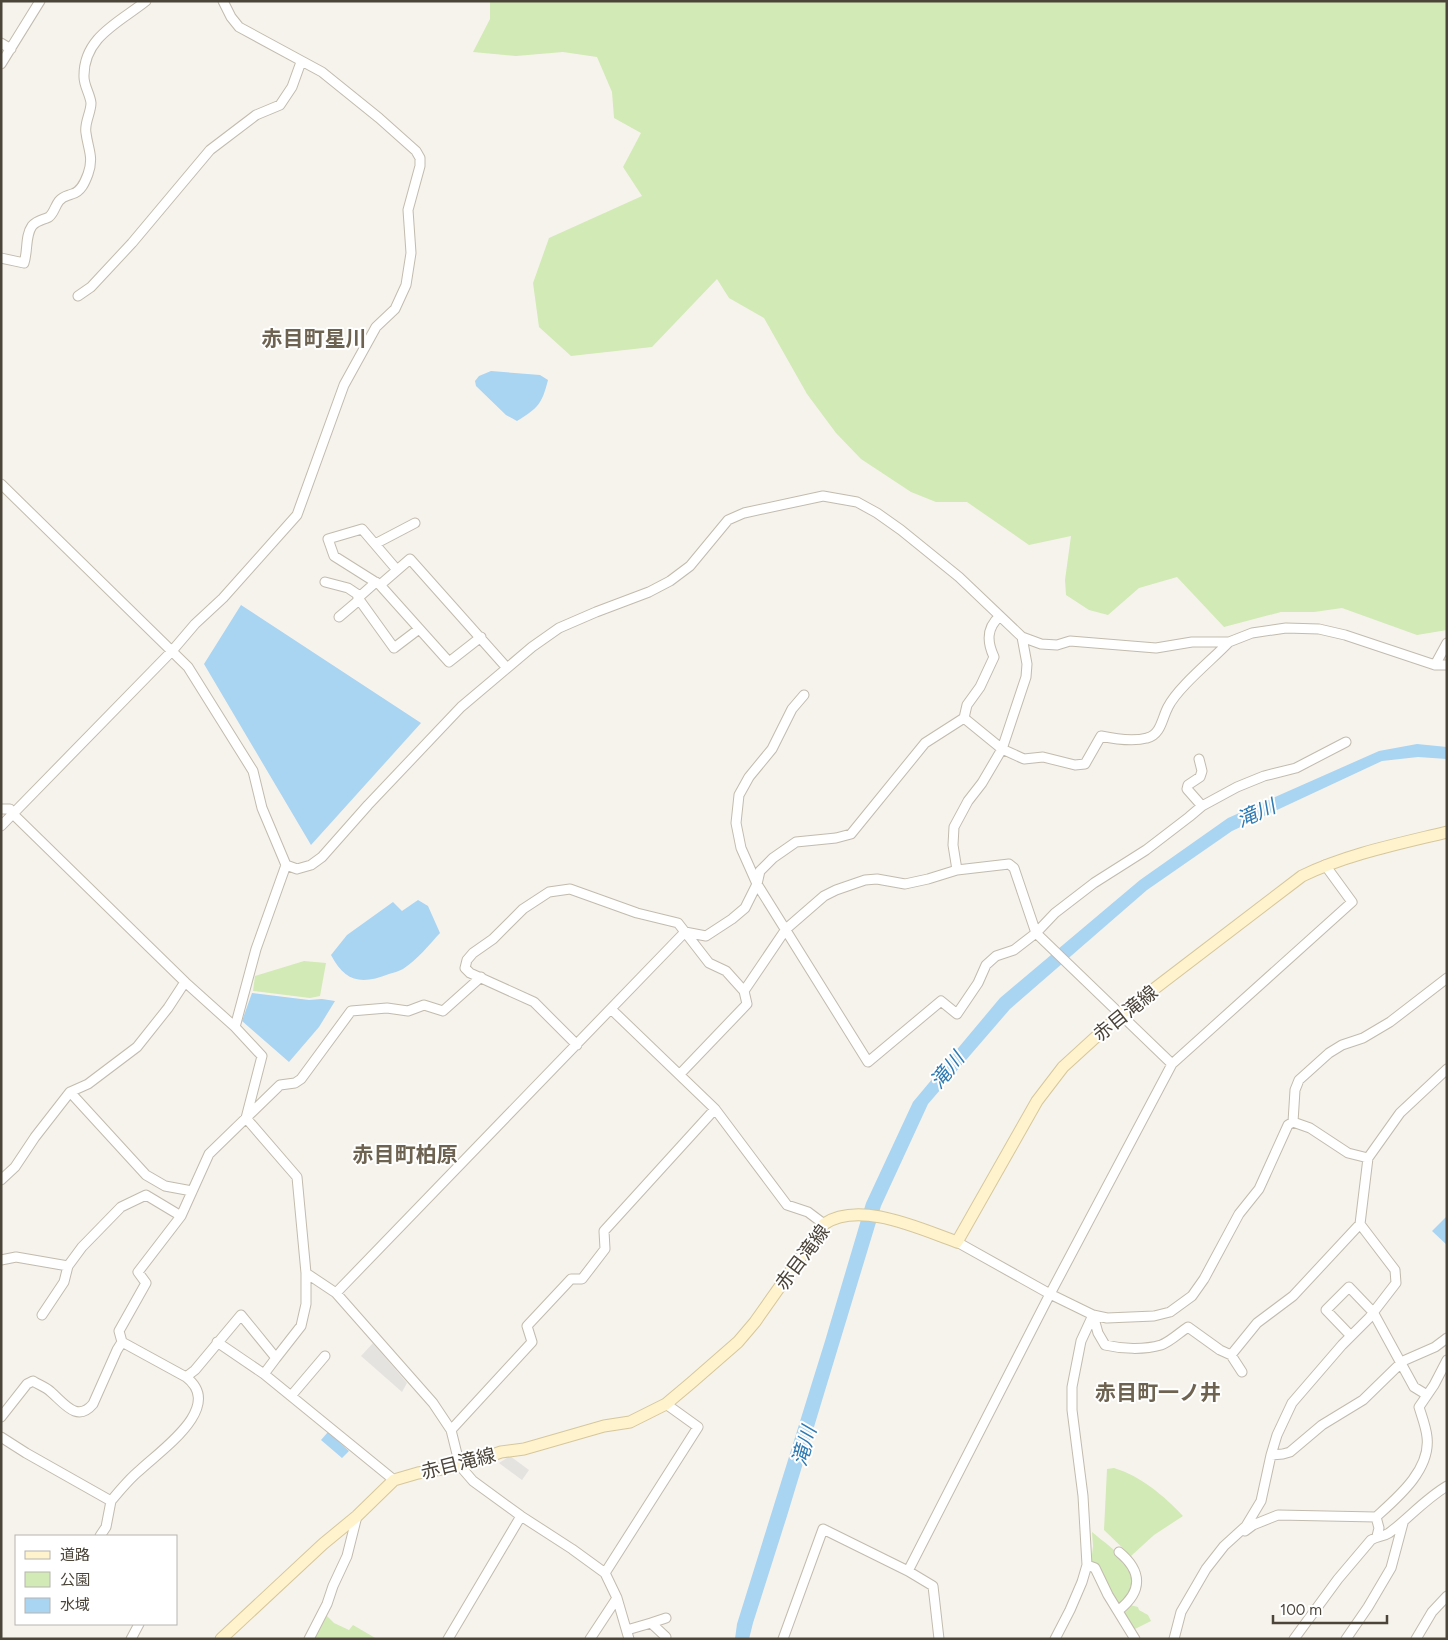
<svg xmlns="http://www.w3.org/2000/svg" width="1448" height="1640" font-family="Figtree,'Noto Sans JP',sans-serif">
	<rect width="100%" height="100%" fill="#f6f3ec"/>
	<!-- green -->
	<path fill="#d2eab5" d="M490 1H1447V630L1417 635 1342 608 1314 612H1281L1224 627 1177 577 1139 588 1108 615 1089 610 1066 595 1065 580 1071 536 1029 545 967 502H936L911 492 861 459 836 433 807 394 764 318 729 298 717 279 652 347 571 356 539 327 533 283 549 238 642 196 623 167 641 133 614 118 612 92 597 57 563 52 516 56 473 52 490 19Z
		M304 961 326 963 320 996 310 998 253 991 255 976Z
		M1114 1468C1141 1476 1164 1496 1183 1516L1154 1535 1131 1556 1104 1530 1107 1469Z
		M1092 1532C1108 1546 1141 1565 1132 1591 1130 1596 1122 1601 1118 1605L1091 1563 1093 1546Z
		M1130 1605 1138 1607 1139 1610 1148 1615 1151 1621 1133 1630 1122 1610Z
		M325 1614 334 1623 349 1630 353 1625 377 1639H312Z"/>
	<!-- parking -->
	<path fill="#e5e3e0" d="M373 1343 407 1383 402 1392 361 1356Z
		M510 1456 529 1470 522 1480 499 1463Z"/>
	<!-- water -->
	<path fill="#a9d4f2" d="M491 371 540 375 548 380C542 404 538 408 517 421L506 415 476 386 475 381 479 376Z
		M241 605 421 723 311 845 204 664Z
		M1417 744 1447 747V759L1418 757 1382 761 1232 831 1147 890 1010 1009 928 1104 881 1206 787 1516 753 1623 749 1639H735L737 1624 825 1341 866 1203 913 1102 1000 998 1140 880 1228 818 1379 751Z
		M418 900 428 906 440 933C429 945 417 960 403 969 399 971 393 973 389 974 361 985 345 982 331 955L347 935 393 902 402 911Z
		M252 993 309 1000 322 999 335 1001 319 1027 289 1062 242 1021Z
		M1447 1216V1245L1432 1231Z
		M328 1432 349 1451 342 1458 321 1440Z"/>
	<g fill="none" stroke-linecap="round" stroke-linejoin="round">
		<defs>
			<path id="street" d="M1 43 11 49
				M1 64 40 1
				M1 258 24 263C28 251 25 236 32 226 37 220 43 220 49 217 54 213 55 206 59 201 63 196 67 196 72 194 81 192 85 182 88 174 94 157 88 149 86 133 84 123 91 113 91 103 90 94 84 86 84 77 83 37 120 22 146 1
				M78 296 91 287 132 243 210 150 256 115 280 105 292 87 301 62
				M1 484 188 667 253 771 262 808 286 865 256 949 235 1027
				M375 544 415 523
				M397 570 362 529 328 539 334 556 380 585 449 662 481 637
				M325 582 348 588 360 596
				M376 582 358 598 394 648 419 629
				M380 585 410 559 507 668
				M339 617 359 600
				M1435 665 1447 643
				M804 695 792 709 772 749 749 777 739 795 736 823 741 848 757 884 868 1062 941 1001 957 1014 978 983 986 965 996 956 1014 950 1036 933 1055 913 1094 883 1146 850 1189 817 1202 806 1237 787 1264 776 1296 768 1346 742
				M964 718 1002 749 1024 759 1043 757 1075 765 1085 764 1101 736C1115 739 1132 742 1147 738 1161 735 1162 718 1168 707 1178 687 1213 659 1229 642
				M1199 759 1202 771 1200 777 1188 785 1187 789 1202 806
				M1 809H10L13 814 185 982 235 1027 262 1056 246 1118 297 1177 306 1273 336 1293 433 1403 451 1430 460 1466 473 1481 521 1516 572 1549 605 1573 617 1598 629 1639
				M1 826 172 651 195 624 223 598 297 515 344 385 376 327 395 309 406 285 411 253 408 210 420 166V158L416 151 379 118 322 72 239 27 231 17 223 1
				M286 865 297 869 311 865 322 857 368 805 461 707 532 647 559 628 596 612 649 592 670 581 690 566 728 520 744 513 823 496 857 502 877 513 901 530 959 577 1022 637 1041 644 1057 645 1070 641 1156 648 1192 642H1229L1252 633 1286 628 1319 629 1345 635 1435 665H1447
				M957 870 953 845 954 827 968 801 982 783 1002 749 1026 677 1027 664 1022 637
				M685 932 706 936 732 919 745 908 757 884 760 871 773 858 796 842 836 838 851 834 925 743 964 718 967 705 980 687 994 657C987 642 986 628 1000 616
				M744 991 786 929 824 896 836 890 865 880 877 879 905 884 928 879 957 870 1009 864 1014 868 1036 933 1172 1064
				M611 1009 715 1109 787 1205 808 1212 824 1224
				M577 1045 534 1002 470 973 465 968 467 960 473 953 493 939 523 909 549 892 570 889 637 913 678 923 709 963 726 971 744 991 747 1004 680 1074
				M70 1092 146 1175 165 1186 192 1191
				M1293 1122 1310 1128 1348 1153 1368 1158
				M1 1180 15 1167 35 1137 70 1092 88 1084 137 1047 168 1008 185 982
				M957 1242 1050 1294 1093 1315 1107 1318 1154 1316 1170 1312 1192 1296 1204 1279 1239 1214 1259 1189 1288 1125 1293 1122 1295 1090 1299 1080 1329 1053 1342 1045 1363 1038 1390 1022 1447 978
				M1 1260 16 1257 68 1266 82 1247 121 1207 146 1195 181 1216
				M336 1293 685 932
				M42 1315 64 1282 68 1266
				M1093 1315 1098 1333 1105 1345C1122 1349 1144 1350 1161 1345 1170 1342 1180 1332 1188 1327L1220 1350 1231 1355 1257 1323 1293 1296 1360 1224 1368 1158 1400 1113 1447 1069
				M1351 1336 1326 1310 1349 1287 1373 1312 1414 1387 1427 1395
				M217 1342 264 1374
				M1231 1355 1242 1372
				M276 1358 301 1326 306 1304V1273
				M291 1396 325 1356
				M1 1417 27 1384 33 1381C39 1385 46 1387 51 1392 64 1403 77 1423 93 1404L117 1350 122 1342
				M451 1430 532 1342 527 1326 571 1279H582L605 1249 604 1231 715 1109
				M1 1437 26 1453 111 1501 106 1527 100 1536
				M1271 1455 1283 1454 1290 1452 1322 1425 1363 1400 1403 1361 1435 1347 1447 1338
				M394 1480 264 1374 276 1358 241 1315 195 1370 186 1377 122 1342 119 1331 146 1283 138 1272 181 1216 209 1154 280 1085 295 1083 301 1079 351 1011 387 1008 408 1011 424 1005 443 1011 481 977
				M111 1501C120 1490 129 1479 140 1470 161 1450 225 1407 186 1377
				M1376 1517 1379 1528 1377 1536
				M1245 1531 1253 1525 1278 1515 1376 1517C1397 1498 1431 1470 1427 1437 1426 1427 1422 1417 1419 1407L1434 1385 1447 1360
				M1087 1565 1095 1568 1108 1595 1135 1639
				M908 1571 1050 1294 1172 1064 1352 902 1325 865
				M605 1573 698 1427 666 1404
				M1119 1610C1143 1591 1142 1571 1119 1552
				M651 1623 666 1618
				M627 1630 651 1623 666 1637
				M131 1639 139 1624
				M309 1639 327 1604 333 1586 347 1556 357 1516
				M448 1639 521 1516
				M590 1639 617 1598
				M783 1639 823 1529 908 1571 933 1586 939 1639
				M1055 1639 1070 1610 1082 1582 1087 1565 1083 1496 1072 1410V1387L1081 1341 1093 1315
				M1174 1639 1181 1612 1206 1569 1224 1546 1246 1526 1261 1501 1271 1455 1277 1435 1292 1403 1342 1345 1369 1318 1396 1283 1395 1270 1360 1224
				M1294 1639 1338 1579 1371 1540C1377 1536 1383 1537 1389 1533 1409 1518 1425 1499 1447 1486
				M1346 1639 1368 1607 1391 1568 1403 1523
				M1416 1639 1432 1612 1447 1596"/>
			<path id="secondary" d="M221 1639 323 1544 357 1516 394 1480 418 1473 460 1466 501 1452 524 1449 604 1426 630 1422 666 1404 691 1383 738 1342 755 1322 824 1224C860 1200 920 1229 957 1242L1037 1101 1063 1067 1120 1015 1302 876C1348 854 1398 844 1447 832"/>
		</defs>
		<!-- street casing -->
		<use href="#street" stroke="#c2bbae" stroke-width="11"/>
		<!-- secondary casing -->
		<use href="#secondary" stroke="#d6c79b" stroke-width="13"/>
		<!-- street -->
		<use href="#street" stroke="#fff" stroke-width="9"/>
		<!-- secondary -->
		<use href="#secondary" stroke="#fff3cd" stroke-width="11"/>
	</g>
	<g text-anchor="middle" stroke-width="4" stroke-linejoin="round" paint-order="stroke">
		<!-- street labels -->
		<g font-size="19" fill="#4b4439" stroke="#fff">
			<text transform="translate(1125 1013) rotate(-39)" y="7">赤目滝線</text>
			<text transform="translate(802 1257) rotate(-53)" y="7">赤目滝線</text>
			<text transform="translate(458 1463) rotate(-14)" y="7">赤目滝線</text>
		</g>
		<!-- water labels -->
		<g font-size="20" font-style="italic" fill="#2e7ab2" stroke="#fff">
			<text transform="translate(1256 813) rotate(-24)" y="7">滝川</text>
			<text transform="translate(947 1070) rotate(-51)" y="7">滝川</text>
			<text transform="translate(804 1446) rotate(-74)" y="7">滝川</text>
		</g>
		<!-- quarter labels -->
		<g font-size="21" font-weight="bold" fill="#6e6250" stroke="#fff">
			<text x="314" y="346">赤目町星川</text>
			<text x="405" y="1162">赤目町柏原</text>
			<text x="1158" y="1400">赤目町一ノ井</text>
		</g>
	</g>
	<!-- border -->
	<rect width="1448" height="1640" fill="none" stroke="#4b4439" stroke-width="5"/>
	<!-- legend -->
	<rect x="15" y="1535" width="162" height="90" fill="#ffffff" stroke="#b7b4b0"/>
	<rect x="25" y="1551" width="25" height="8" fill="#fff3cd" stroke="#b7b4b0"/>
	<text x="60" y="1560" font-size="15" fill="#4b4439">道路</text>
	<rect x="25" y="1572" width="25" height="15" fill="#d2eab5" stroke="#b7b4b0"/>
	<text x="60" y="1585" font-size="15" fill="#4b4439">公園</text>
	<rect x="25" y="1598" width="25" height="15" fill="#a9d4f2" stroke="#b7b4b0"/>
	<text x="60" y="1610" font-size="15" fill="#4b4439">水域</text>
	<!-- scale -->
	<path d="M1273 1615v8h114v-8" fill="none" stroke="#4b4439" stroke-width="2.5"/>
	<text x="1280" y="1615" font-size="15" fill="#4b4439" stroke="#ffffff" stroke-width="4" paint-order="stroke">100 m</text>
</svg>
